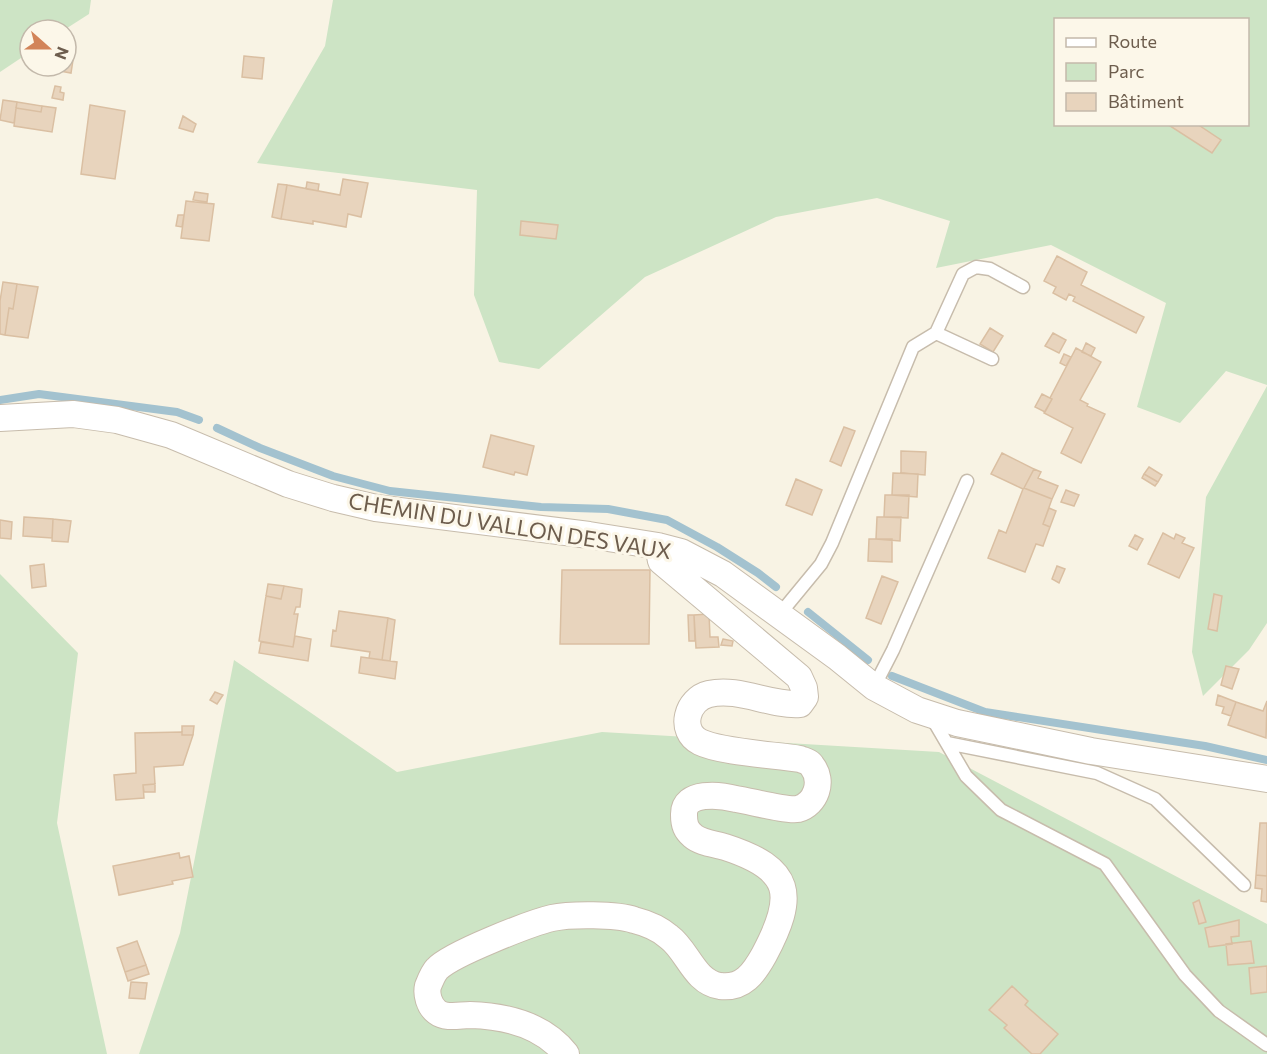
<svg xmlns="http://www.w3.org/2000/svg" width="1267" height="1054" font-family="Commissioner,sans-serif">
	<rect width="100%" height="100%" fill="#f8f3e4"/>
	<!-- green -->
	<path fill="#cde4c5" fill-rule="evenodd" d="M0 0H91L89 14 64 30H30V52L0 72Z
		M333 0H1267V385L1226 371 1180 423 1137 407 1166 303 1051 245 936 268 950 221 877 198 776 217 645 277 539 369 499 362 474 295 477 190 257 163 325 46ZM1056 20H1248V124H1056Z
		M1267 386V623L1249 650 1203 696 1192 652 1206 497Z
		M0 574 78 653 57 823 107 1054H0Z
		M234 660 397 772 602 732 939 752 1267 924V1054H139L180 933Z"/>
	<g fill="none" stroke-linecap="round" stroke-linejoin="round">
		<!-- stream -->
		<path stroke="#a3c2cf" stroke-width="8" d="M0 400 39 394 177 412 199 420
			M217 428 260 448 333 476 390 491 541 507 608 509 667 520 717 547 758 573 776 587
			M808 612 868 660
			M892 676 985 712 1205 746 1267 760"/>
	</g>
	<!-- building -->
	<path fill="#e8d4bd" stroke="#dabfa2" stroke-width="1.5" d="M244 56 264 58 262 79 242 77Z
		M66 59 73 60 71 73 49 69 50 66H66Z
		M55 86 61 87 60 92 64 93 63 100 52 98Z
		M3 100 17 102 14 123 0 120Z
		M17 102 42 106 41 112 16 108Z
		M90 105 125 111 115 179 81 174Z
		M42 106 56 108 52 132 14 126 16 108 41 112Z
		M183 116 196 124 193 132 179 128Z
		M1167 124H1197L1221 140 1212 153Z
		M343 179 368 183 361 217 348 214 346 227 313 221V224L281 219 287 185 340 195Z
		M307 182 319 184 318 191 306 189Z
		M278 184 287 185 281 219 272 217Z
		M195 192 208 194 207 202 193 200Z
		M186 201 214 204 209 241 181 238Z
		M178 215H184L182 227 176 226Z
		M521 221 558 225 556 239 520 235Z
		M1057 256 1087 272 1081 285 1144 317 1136 333 1073 301 1075 297 1069 294 1066 300 1053 293 1056 287 1044 281Z
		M3 282 17 284 13 309 9 308 5 335 0 334V301Z
		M17 284 38 287 28 338 5 335 9 308 13 309Z
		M990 328 1003 336 993 352 980 344Z
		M1053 333 1066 340 1059 353 1045 346Z
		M1086 343 1095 348 1091 356 1082 352Z
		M1076 348 1101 362 1080 400 1088 404 1087 406 1105 414 1081 463 1061 453 1073 428 1044 413 1052 399 1050 398Z
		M1064 354 1071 357 1066 366 1060 363Z
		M1042 394 1052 399 1045 412 1035 407Z
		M844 427 855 431 841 466 830 461Z
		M491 435 534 446 527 475 515 472 514 475 483 467Z
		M901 451 926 452 925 475 901 473Z
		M1002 453 1034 469 1024 488 1052 499 1043 524 1050 527 1043 546 1036 544 1025 572 988 558 999 530 1006 533 1023 489 991 474Z
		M1149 467 1162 475 1158 482 1144 474Z
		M1034 469 1041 472 1038 478 1058 486 1052 499 1024 488Z
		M893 473 918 474 917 497 892 495Z
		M1144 474 1158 482 1155 486 1142 478Z
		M796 479 822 490 812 515 786 505Z
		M1066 490 1079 495 1074 506 1061 502Z
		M885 495H909L908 518 884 517Z
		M1049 508 1056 511 1050 527 1043 524Z
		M24 517 53 519 52 538 23 536Z
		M877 517H901L900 541 876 539Z
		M53 519 71 521 68 542 52 541Z
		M0 520 12 522 11 539 0 538Z
		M1163 533 1174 539 1176 534 1185 538 1182 543 1194 548 1179 578 1148 564Z
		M1135 535 1143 539 1137 550 1129 546Z
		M869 539H892V562L868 561Z
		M44 564 46 586 32 588 30 566Z
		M1057 566 1065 569 1059 583 1052 579Z
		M562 570H650L649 644H560Z
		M882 576 898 582 881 624 866 618Z
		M268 584 284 586 281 599 266 596Z
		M284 586 302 589 300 607H296L294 614H298L293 647 259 641 266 596 281 599Z
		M1214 594 1222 596 1217 631 1208 629Z
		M339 611 388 618 382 660 369 658 370 652 331 646 333 630 336 631Z
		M709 614 710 637H718L719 647 696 648 694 615Z
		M688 615H694L695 641H689Z
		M388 618 395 620 390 661 382 660Z
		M295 636 311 639 308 661 259 653 261 642 293 647Z
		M723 639 733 641 732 646 721 645Z
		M361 657 397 662 395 679 359 673Z
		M1226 666 1239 669 1232 689 1221 685Z
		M215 692 223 695 217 704 210 700Z
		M1218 695 1236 702 1231 716 1222 713 1224 707 1216 705Z
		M1267 701 1266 738 1228 725 1236 702 1263 711Z
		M182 726H194L193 735H182Z
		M182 732V735H193L183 765 154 767 155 784 143 785 144 798 116 800 114 775 136 773 135 733Z
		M155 784V792H144L143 785Z
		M1260 823H1267V876L1256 875Z
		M179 853 180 858 189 856 193 877 172 881 173 884 119 895 113 866Z
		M1256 875 1267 876V902L1261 901 1262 889 1255 888Z
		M1199 900 1206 922 1199 924 1193 903Z
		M1239 920V936L1231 937 1232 944 1209 947 1205 928Z
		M137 941 146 965 125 972 117 948Z
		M1251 941 1254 963 1228 965 1226 944Z
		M146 965 149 974 128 981 125 972Z
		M1267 966V992L1251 994 1249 968Z
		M131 982 147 983 145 999 129 998Z
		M1012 986 1028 1001 1025 1005 1058 1034 1040 1054H1032L1004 1028 1007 1025 989 1010Z"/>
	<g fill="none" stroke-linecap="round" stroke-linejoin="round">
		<defs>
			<path id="service" d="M936 333 963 274 976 267 990 269 1023 287
				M779 615 821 564 832 543 913 347 936 333 992 359
				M874 687 893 650 967 481
				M932 718 966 776 1001 810 1105 864 1185 975 1219 1011 1267 1045
				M947 743 1097 773 1155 799 1244 885"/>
			<path id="minor" d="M0 418 73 414 117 420 171 435 288 484 333 498 376 508 589 535 658 546 681 552 723 574 837 657 874 687 917 710 957 723 1091 751 1267 779
				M566 1054C543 1025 506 1016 470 1015 460 1015 446 1019 437 1012 429 1006 426 994 428 986 430 981 434 972 437 969 451 954 531 923 552 918 570 914 617 914 634 920 646 923 660 929 669 937 688 951 694 982 720 986 743 989 754 973 764 955 796 895 793 869 725 847 716 844 701 843 693 836 686 830 684 825 684 815 683 790 721 795 736 799 750 801 786 811 798 809 816 804 824 781 812 766 810 762 805 761 800 759 776 755 720 752 700 742 678 731 687 699 709 694 739 687 770 706 800 704L805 697 804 688 799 677 661 561 658 546"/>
		</defs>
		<!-- service casing -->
		<use href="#service" stroke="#c7bcac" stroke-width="15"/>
		<!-- minor casing -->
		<use href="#minor" stroke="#c7bcac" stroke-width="28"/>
		<!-- service -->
		<use href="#service" stroke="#fff" stroke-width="12"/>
		<!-- minor -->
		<use href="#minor" stroke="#fff" stroke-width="26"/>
	</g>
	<g text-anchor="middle" stroke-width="6" stroke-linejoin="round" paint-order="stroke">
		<!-- street labels -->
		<g font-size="22" fill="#6d5d4d" stroke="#fcf7e9">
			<text transform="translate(510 526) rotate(9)" y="8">CHEMIN DU VALLON DES VAUX</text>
		</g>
	</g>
	<!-- legend -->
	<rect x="1054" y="18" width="195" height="108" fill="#fcf7e9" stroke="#c3b9ab" stroke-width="1.5"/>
	<rect x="1066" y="38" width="30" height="9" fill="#ffffff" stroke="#c3b9ab" stroke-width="1.5"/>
	<text x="1108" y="48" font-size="18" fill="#6d5d4d">Route</text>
	<rect x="1066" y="63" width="30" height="18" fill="#cde4c5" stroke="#c3b9ab" stroke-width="1.5"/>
	<text x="1108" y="78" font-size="18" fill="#6d5d4d">Parc</text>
	<rect x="1066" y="93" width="30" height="18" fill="#e8d4bd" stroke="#c3b9ab" stroke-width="1.5"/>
	<text x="1108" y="108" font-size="18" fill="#6d5d4d">Bâtiment</text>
	<!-- north arrow -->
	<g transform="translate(48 48) rotate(111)"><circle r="28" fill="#fcf7e9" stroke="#c3b9ab" stroke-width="1.5"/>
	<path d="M0-4.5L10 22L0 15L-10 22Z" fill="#d28459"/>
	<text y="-9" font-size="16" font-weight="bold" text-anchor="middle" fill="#6d5d4d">N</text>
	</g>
</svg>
